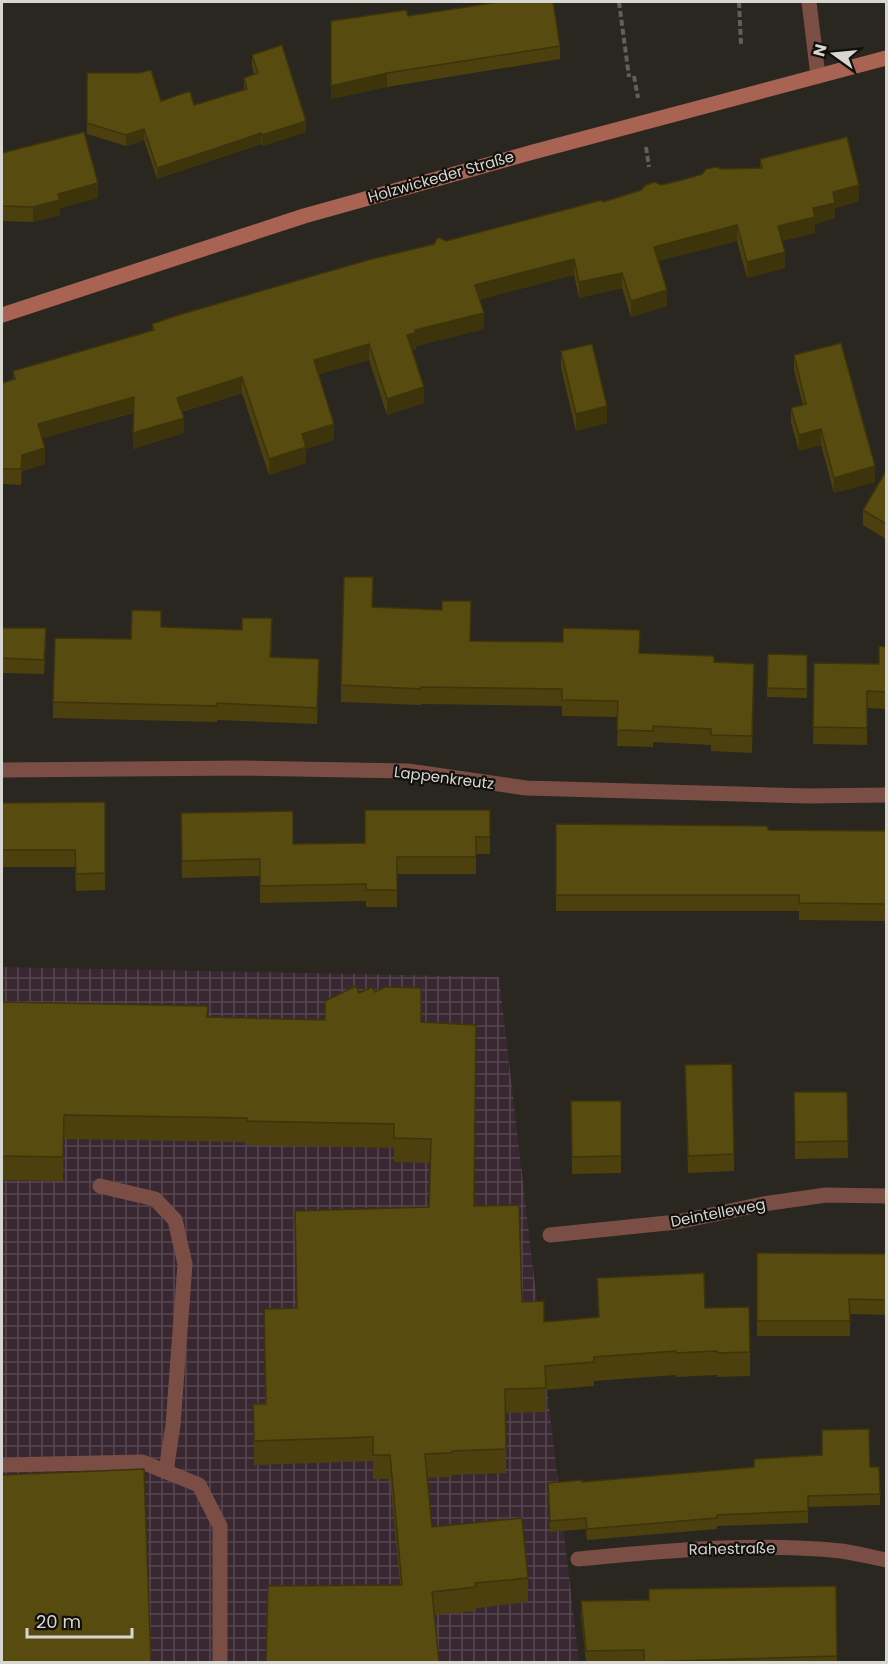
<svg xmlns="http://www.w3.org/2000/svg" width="888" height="1664" font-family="Poppins,sans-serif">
	<defs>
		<pattern id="industrial-grid" width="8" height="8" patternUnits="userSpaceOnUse" patternTransform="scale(1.5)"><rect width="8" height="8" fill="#392832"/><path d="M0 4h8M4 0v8" fill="none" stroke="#55464f"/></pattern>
	</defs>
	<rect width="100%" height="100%" fill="#29271f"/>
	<!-- industrial -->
	<path fill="url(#industrial-grid)" d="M2 967 499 977 579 1662H2Z"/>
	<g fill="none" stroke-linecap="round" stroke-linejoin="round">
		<!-- path -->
		<path stroke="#615f58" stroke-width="4" stroke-dasharray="6 3" stroke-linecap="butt" d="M619 2 629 77
			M739 2 741 44
			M634 76 638 98
			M646 147 649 167"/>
		<!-- lane -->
		<path stroke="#7a4e44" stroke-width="15" d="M100 1186 155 1199 175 1220 185 1264 173 1425 166 1471"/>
		<!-- street -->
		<path stroke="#7a4e44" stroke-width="15" d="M809 2 818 76
			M2 770 245 768 408 771 526 788 809 796 886 795
			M550 1235 677 1222 763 1204 826 1195 886 1196
			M2 1465 142 1462 199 1485 220 1526V1662
			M578 1559C665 1551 754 1542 841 1551 856 1553 872 1557 886 1560"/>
		<!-- secondary -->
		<path stroke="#a86352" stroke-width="15" d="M2 315 304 216 533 152 886 58"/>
	</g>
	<!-- wall -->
	<path fill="#4b400e" d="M408 16 560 46V59L387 87 331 99Z
		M252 55 306 132 262 146 261 144 157 179 144 140 126 146 87 134V73L161 101 194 105 244 90V78L254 74 252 66Z
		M2 153 98 198 60 208V215L33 222 2 221Z
		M760 159 859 201 835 208V218L815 224V233L782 241 785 268 747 278 737 241 658 261 667 306 631 317 622 288 579 298 574 275 480 299 484 329 416 346V349L412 350 424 403 387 415 369 360 318 374 334 440 306 449V463L269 475 242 393 182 412 184 433 133 449V413L42 438 45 464 22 471 21 485 2 484V383L13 379V371L152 331V324L446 241 603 202 661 185 722 169 760 168Z
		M561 351 607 423 576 431 561 368Z
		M794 355 875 482 834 493 821 445 799 451 791 423V408L803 405 794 371Z
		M886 471V539L863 525V510Z
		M372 607 471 641 639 653 714 662 754 680 752 753 711 751V745L653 742V747L617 746 618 717 562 716V706L421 704V705L341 702V685Z
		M161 627 272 635 271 657 319 676 317 724 217 720V722L53 718V702L131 639Z
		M2 628 46 643 44 674 2 673Z
		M886 647V709L867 708V745L813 744 814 663 879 664Z
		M807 655V698L767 697V688Z
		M105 802V890L76 891 75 867H2V803Z
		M490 810V854H476V874H397V907H366V901L260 903V876L182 878 181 813 293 844 365 843Z
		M556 824 768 830 886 831V921L799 920V911H556Z
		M375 992 421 1022 475 1206 522 1302 544 1322 598 1317 597 1278 705 1308 750 1352V1376L717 1377V1375L676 1377V1375L594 1381V1386L546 1390V1412L506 1413V1473L452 1475V1477L428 1478 432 1527 528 1578V1602L476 1608V1611L434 1615 400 1585 390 1479H373V1461L254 1465 253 1404H265L264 1309 297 1308 295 1211 429 1207 430 1163 394 1162V1148L247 1145V1142L64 1139 63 1181 2 1180V1002L208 1017 325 1020 359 993Z
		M685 1065 734 1154V1171L688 1173Z
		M794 1092H847L848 1158 795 1159Z
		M571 1101H621V1173L572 1174Z
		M757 1253 886 1254V1315L850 1314V1336H757Z
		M870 1467 880 1494V1505L808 1507V1523L717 1526V1529L587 1540 586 1529 550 1532 548 1483 582 1482Z
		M836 1586 837 1662H586L581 1617V1601L649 1600Z"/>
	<!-- shaded-wall -->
	<path fill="#3d340b" d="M387 73V87L331 99V86Z
		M306 121V132L262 146V135Z
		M144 129V140L126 146V135Z
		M261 133V144L157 179V168Z
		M98 183V198L60 208V215L33 222V207L58 194Z
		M859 185V201L835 208V218L815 224V233L778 242V226L813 208 833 192Z
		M737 225V241L654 262V247Z
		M785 252V268L747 278V262Z
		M574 259V275L475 301V285Z
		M622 273V288L579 298V282Z
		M667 290V306L631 317V301Z
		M484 313V329L416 346V349L407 351V335L415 330Z
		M369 344V360L314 376V360Z
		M242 377V393L177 413V398Z
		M424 387V403L387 415V399Z
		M134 397V412L38 440V424Z
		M607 406V423L576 431V414Z
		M184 418V433L133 449V433Z
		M334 424V440L306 449V463L269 475V459L302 434Z
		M821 429V445L799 451V435Z
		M45 448V464L22 471 21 485 22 455Z
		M875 466V482L834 493V478Z
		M319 659V676L317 724V708Z"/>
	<!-- building -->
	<path fill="#574b10" stroke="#3d340b" stroke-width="1.5" d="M499 2H553L560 46 387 73 331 86V21L406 10 408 16Z
		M282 45 306 121 262 135 261 133 157 168 144 129 126 135 87 123V73H139L151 70 161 101 190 91 194 105 247 89 244 78 258 73 252 55Z
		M84 132 98 183 58 194 60 200 33 207 2 206V153Z
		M847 137 859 185 833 192 835 203 813 208 815 217 778 226 785 252 747 262 737 225 654 247 667 290 631 301 622 273 579 282 574 259 475 285 484 313 415 330 416 333 407 335 424 387 387 399 369 344 314 360 334 424 302 434 306 447 269 459 242 377 177 398 184 418 133 433 134 397 38 424 45 448 22 455 21 469H2V383L15 379 13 371 154 330 152 324 175 316 368 260 434 244 438 237 446 241 602 200 603 202 641 190 646 185 655 182 661 185 682 180 702 174 706 169 716 167 722 169 762 168 760 159Z
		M841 343 875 466 834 478 821 429 799 435 791 408 806 404 794 355Z
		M592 344 607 406 576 414 561 351Z
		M886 471V524L863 510Z
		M344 577H373L372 607 442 610V601H471L470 641 563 642V628L640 630 639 653 714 656V662L754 664 752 736 711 735V729L653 726V731L617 730 618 701 562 700V689L421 687V689L341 685Z
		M132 610 161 611V627L242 630V618H272L270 657 319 659 317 708 217 703V706L53 702 55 638 131 639Z
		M2 628H46L44 660 2 658Z
		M879 646 886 647V692L867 691V728L813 727 814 663 879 664Z
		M768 654 807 655V689L767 688Z
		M105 802V873L76 874 75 850H2V803Z
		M365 810H490V837H476V857H397V890H366V884L260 886V859L182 861 181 813 293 811V844L365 843Z
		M556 824 768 826V830L886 831V904L799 903V895H556Z
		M356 986 359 993 372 987 375 992 385 987 421 988V1022L476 1025 474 1206 519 1205 522 1302 544 1301V1322L599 1317 597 1278 704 1273 705 1308 749 1307 750 1352 717 1353V1351L676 1353V1351L594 1357V1362L545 1366 546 1388 505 1389 506 1449 452 1451V1453L425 1454 432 1527 522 1518 528 1578 475 1583 476 1587 432 1592 439 1662H266L268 1586 402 1585 390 1455H373V1437L254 1441 253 1404H266L264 1309 297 1308 295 1211 429 1207 431 1139 394 1138V1124L247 1121V1118L64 1115 63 1157 2 1156V1002L208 1006 207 1017 325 1020V1001Z
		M732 1064 734 1154 688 1156 685 1065Z
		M794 1092H847L848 1141 795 1142Z
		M571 1101H621V1156L572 1157Z
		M757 1253 886 1254V1300L849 1299 850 1321H757Z
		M869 1429 870 1467H879L880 1494 808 1496V1511L717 1515V1518L587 1529 586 1518 550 1521 548 1483 582 1480V1482L754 1467V1459L822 1455V1430Z
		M144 1469 151 1662H2V1475Z
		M836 1586 837 1656 644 1662V1650L586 1651 581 1601 649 1600V1589Z"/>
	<g text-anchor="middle" stroke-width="4.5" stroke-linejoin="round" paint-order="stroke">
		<!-- street labels -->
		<g font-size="15" fill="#d7d6d1" stroke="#11100c">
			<text transform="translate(441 177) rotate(-16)" y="5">Holzwickeder Straße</text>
			<text transform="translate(444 778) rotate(7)" y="5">Lappenkreutz</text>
			<text transform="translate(718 1213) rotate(-11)" y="5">Deintelleweg</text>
			<text transform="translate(732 1549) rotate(-1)" y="5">Rahestraße</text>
		</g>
	</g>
	<!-- border -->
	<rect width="888" height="1664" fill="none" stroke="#d7d6d1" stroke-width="6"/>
	<!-- north arrow -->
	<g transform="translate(834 54) rotate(285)" stroke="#11100c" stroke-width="4.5" paint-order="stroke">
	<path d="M0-4.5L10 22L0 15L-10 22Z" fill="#d7d6d1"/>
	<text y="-9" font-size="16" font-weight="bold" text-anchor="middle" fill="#d7d6d1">N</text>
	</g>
	<!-- scale -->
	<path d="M27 1628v9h105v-9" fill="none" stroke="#d7d6d1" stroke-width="3"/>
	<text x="36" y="1628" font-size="18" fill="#d7d6d1" stroke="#11100c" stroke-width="4.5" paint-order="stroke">20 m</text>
</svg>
